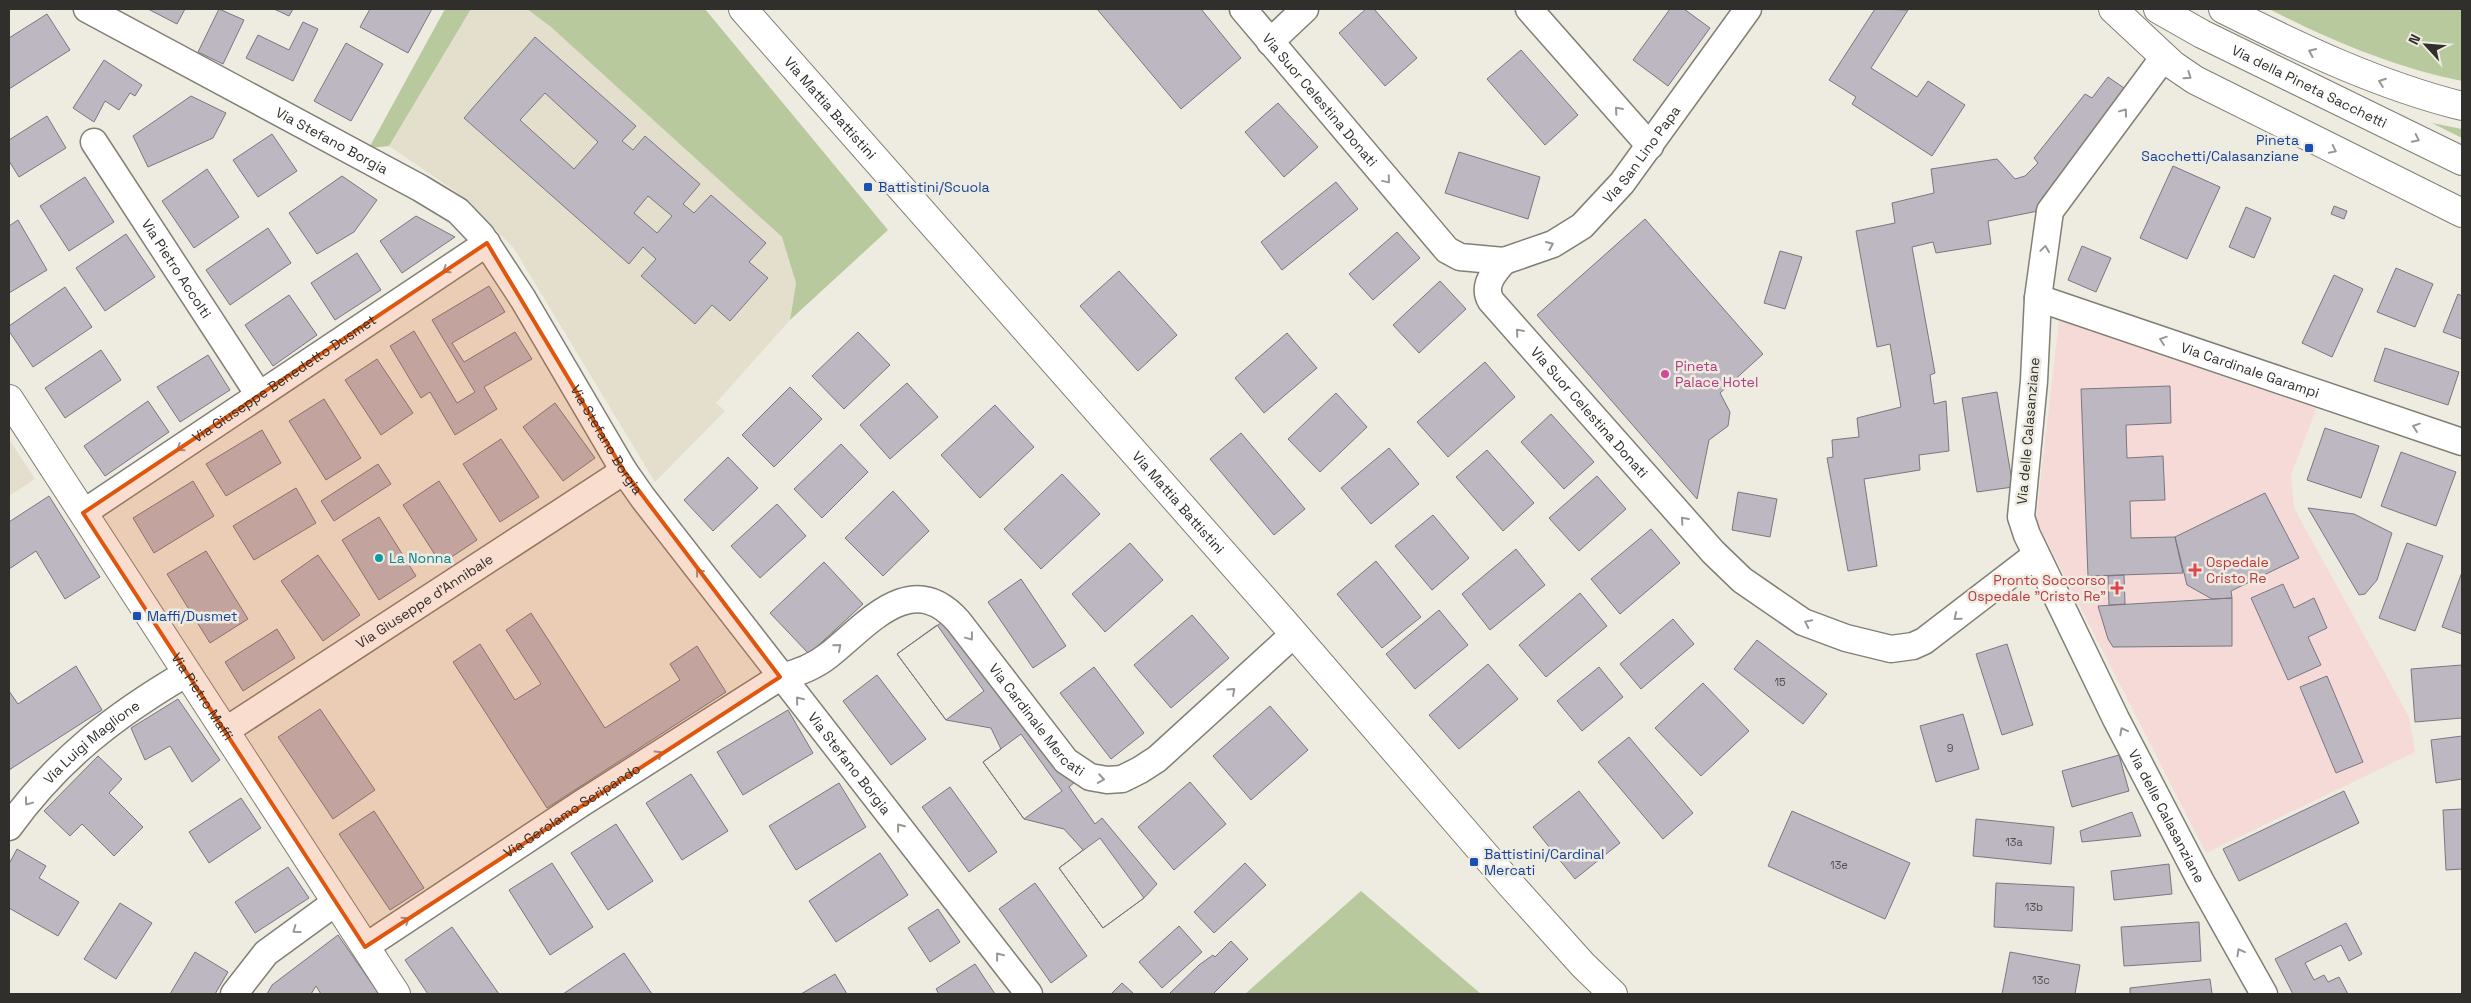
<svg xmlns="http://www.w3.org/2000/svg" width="2471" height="1003" font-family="'Space Grotesk',sans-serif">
	<rect width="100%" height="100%" fill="#eeebe0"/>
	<!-- built -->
	<path fill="#e4dfcd" d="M471 9H527L551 27 783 238 796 283 790 320 716 403 725 411 655 482 513 247 455 191 389 146Z
		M9 439 35 479 9 496Z"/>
	<!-- medical -->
	<path fill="#f5dad8" d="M2059 320 2318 404 2291 475 2294 508 2409 717 2415 752 2206 853 2036 520Z"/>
	<!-- green -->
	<path fill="#b8c99e" d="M445 9H471L389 146 369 148Z
		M527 9H705L888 230 790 320 796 283 782 237 551 27Z
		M2269 9H2462V81C2396 68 2329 40 2269 9Z
		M2432 123 2462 129V138Z
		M1361 891 1481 994H1245Z"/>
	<!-- building -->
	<path fill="#bcb7c1" stroke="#7b7680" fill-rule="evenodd" d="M148 9H185L177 24Z
		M219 9 244 20 223 64 198 52Z
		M274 9H293L289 16Z
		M370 9H432L408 53 360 27Z
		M1097 9H1201L1241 58 1181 109Z
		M1366 9H1374L1417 58 1385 86 1339 33Z
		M1670 9H1684L1710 28 1668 86 1633 60Z
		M1875 9 1908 10 1871 68 1917 97 1928 81 1965 105 1932 156 1852 104 1856 97 1829 80Z
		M47 14 70 50 9 89V38Z
		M303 22 318 29 293 81 246 58 258 35 289 50Z
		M535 37 636 126 622 141 633 150 645 136 700 184 683 204 694 213 711 195 766 243 749 262 768 278 730 321 712 305 695 324 641 276 656 259 643 247 629 264 464 118ZM545 93 598 142 574 169 520 120ZM648 196 672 216 657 233 634 213Z
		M346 43 383 64 351 121 314 101Z
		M1521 50 1578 115 1545 145 1487 79Z
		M104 60 142 85 135 96 130 93 119 110 105 101 94 122 73 108Z
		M2108 77 2127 90 2042 198 2043 210 1988 221 1991 244 1936 253 1933 242 1912 247 1935 373 1930 375 1934 404 1946 401 1949 451 1919 455 1920 470 1864 479 1877 566 1848 571 1827 458 1833 457 1832 440 1859 437 1857 418 1901 407 1890 344 1877 347 1856 231 1895 223 1892 203 1934 193 1931 169 1997 159 2015 179 2025 176 2038 163 2034 158 2085 94 2092 98Z
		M191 96 226 113 213 138 148 167 133 136Z
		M1278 103 1318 147 1284 177 1245 132Z
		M47 116 66 148 19 177 9 161V140Z
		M272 134 297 171 258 197 233 160Z
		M1459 152 1540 177 1528 219 1445 193Z
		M2173 166 2220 187 2187 259 2140 238Z
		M207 169 239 217 194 248 162 201Z
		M342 176 377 200 354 232 317 254 289 213Z
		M85 177 114 222 69 251 40 206Z
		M1336 182 1358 209 1282 270 1261 242Z
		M2334 206 2347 211 2344 219 2331 214Z
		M2246 207 2271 218 2254 258 2229 247Z
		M416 216 455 237 402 273 380 241Z
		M1645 219 1763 354 1720 393 1730 412 1728 426 1709 440 1697 499 1537 315Z
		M18 220 47 270 9 293V226Z
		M268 228 291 263 230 305 206 270Z
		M1397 232 1420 258 1373 300 1349 274Z
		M126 234 155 277 105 311 76 268Z
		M2082 246 2111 258 2096 292 2068 280Z
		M1780 251 1802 257 1785 309 1764 303Z
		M357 253 381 290 335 320 311 283Z
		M2396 268 2433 284 2415 327 2377 312Z
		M1119 271 1177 335 1138 371 1080 306Z
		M2334 275 2363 289 2332 357 2302 343Z
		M1440 281 1466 309 1419 353 1393 325Z
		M489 286 505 312 452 343 464 362 515 332 532 359 484 387 497 409 455 435 430 392 421 398 390 346 414 331 457 403 475 392 432 320Z
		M65 287 92 327 33 367 9 331V326Z
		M2458 294 2462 296V339L2443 332Z
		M289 295 317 335 273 366 245 325Z
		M858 332 890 365 844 409 812 376Z
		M1287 333 1317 368 1264 413 1235 378Z
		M2385 348 2459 372 2448 405 2374 381Z
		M101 350 121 380 65 418 45 388Z
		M208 355 230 390 180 422 157 387Z
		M377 359 413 413 381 435 345 380Z
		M1485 362 1515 397 1448 457 1417 422Z
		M907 383 938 417 890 459 860 425Z
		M2170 386 2171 423 2126 425 2127 458 2163 456 2165 500 2130 501 2131 538 2175 537 2183 573 2088 576 2081 389Z
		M790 387 822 419 774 467 742 435Z
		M1997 392 2013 487 1977 492 1962 398Z
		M1336 393 1367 427 1320 472 1288 439Z
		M324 399 361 458 326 480 289 421Z
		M148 401 169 432 105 476 84 446Z
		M555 403 595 458 563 481 523 427Z
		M995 405 1034 447 980 498 941 455Z
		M1551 414 1594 462 1564 489 1521 442Z
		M2325 428 2379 446 2361 498 2307 480Z
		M262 430 281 463 226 496 206 464Z
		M1241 433 1305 509 1274 535 1210 459Z
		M501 439 539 497 500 522 463 464Z
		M841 444 868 472 822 518 794 489Z
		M1389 448 1419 484 1371 524 1341 488Z
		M1487 450 1534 503 1503 531 1456 477Z
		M2401 452 2456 472 2436 526 2381 506Z
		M728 457 758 488 713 531 684 500Z
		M378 464 391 484 334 521 321 501Z
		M1062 474 1100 514 1041 569 1004 529Z
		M1597 476 1626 509 1579 551 1549 518Z
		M193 481 214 516 154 553 133 518Z
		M439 481 477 540 441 564 403 505Z
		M296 488 316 523 254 560 233 526Z
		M893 491 929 531 883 576 845 538Z
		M1738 492 1777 499 1770 537 1732 530Z
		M2265 493 2299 558 2231 591 2232 598 2212 599 2187 585 2175 537Z
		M49 496 100 577 65 599 36 551 9 569V522Z
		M777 504 806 536 760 578 731 546Z
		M2308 508 2354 514 2392 533 2377 580 2365 594 2359 595Z
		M1433 515 1469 558 1432 590 1395 546Z
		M379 517 416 576 379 600 342 540Z
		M1651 529 1680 563 1620 614 1591 579Z
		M1130 543 1163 580 1105 632 1072 594Z
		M2407 543 2443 556 2415 631 2379 618Z
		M1516 549 1545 585 1490 630 1462 594Z
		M206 551 248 619 210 643 167 574Z
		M318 555 360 615 323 641 281 581Z
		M1376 561 1421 617 1382 648 1337 594Z
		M824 562 863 604 809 654 770 613Z
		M2462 572V634L2442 627Z
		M2124 575 2125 604 2109 605 2108 576Z
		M1021 579 1066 646 1033 668 988 602Z
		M2283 584 2294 608 2314 598 2327 628 2308 637 2321 665 2288 680 2251 598Z
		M1580 593 1607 626 1546 677 1519 645Z
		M2232 598V646L2113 647 2108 639 2098 606Z
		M1439 610 1468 645 1415 689 1386 654Z
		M531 613 605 728 680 680 670 664 697 646 726 692 547 808 453 662 480 644 515 700 541 684 506 630Z
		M1192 615 1229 658 1171 708 1134 665Z
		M1673 619 1694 644 1641 689 1620 664Z
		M945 620 1075 782 1069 787 1095 824 1102 818 1157 884 1144 898 1103 928 1059 868 1083 850 1064 829 1024 819 983 762 1001 749 991 728 946 720 897 654Z
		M937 625 984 691 946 720 897 654Z
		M277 629 295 658 243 691 225 662Z
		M1757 640 1827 694 1803 724 1734 669Z
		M2007 644 2033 725 2002 735 1976 654Z
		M1488 664 1518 699 1459 749 1429 715Z
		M2462 665V718L2415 722 2411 669Z
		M76 666 102 710 9 770V691L18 704Z
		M1094 667 1144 733 1111 759 1060 693Z
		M1599 667 1623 697 1582 731 1557 701Z
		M877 675 926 739 891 765 843 701Z
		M2327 676 2363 762 2336 773 2300 687Z
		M1703 683 1749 731 1701 776 1655 728Z
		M178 699 220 760 192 782 170 746 145 760 131 728Z
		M1270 706 1308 750 1251 800 1213 756Z
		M320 709 375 790 333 819 278 737Z
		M788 710 813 753 743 795 717 752Z
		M1963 714 1979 769 1936 782 1920 726Z
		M1021 734 1062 791 1024 819 983 762Z
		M2462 736V779L2436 783 2431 740Z
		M1629 737 1693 813 1663 839 1598 762Z
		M2119 755 2129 791 2072 807 2062 771Z
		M98 756 122 779 109 793 143 827 114 856 82 824 70 836 44 811Z
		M691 774 728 831 682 860 646 803Z
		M1190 782 1226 824 1174 870 1138 827Z
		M839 783 866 827 796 870 769 826Z
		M950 787 997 852 969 872 922 807Z
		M1579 791 1620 843 1575 879 1533 827Z
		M2344 791 2359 823 2239 881 2223 849Z
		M241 798 261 828 209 863 189 832Z
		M2462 809V869L2446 870 2443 810Z
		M374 811 424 888 390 910 339 834Z
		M1792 811 1910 863 1885 919 1768 866Z
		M2132 812 2141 836 2082 842 2080 831Z
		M1976 819 2054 827 2051 864 1973 856Z
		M616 824 653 881 608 910 571 853Z
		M1100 838 1144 898 1103 928 1059 868Z
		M17 849 46 866 39 878 79 902 58 936 9 908V864Z
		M880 853 908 895 836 942 809 901Z
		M552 863 593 927 550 955 509 890Z
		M1245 863 1266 885 1214 933 1194 912Z
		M2169 864 2172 894 2114 900 2111 871Z
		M288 867 309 898 255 933 235 902Z
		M1035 883 1087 956 1051 983 999 909Z
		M1996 883 2074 887 2072 931 1994 927Z
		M120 903 152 923 116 979 84 959Z
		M938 909 960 942 930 962 908 928Z
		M2199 922 2201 961 2124 966 2121 927Z
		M2346 923 2362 954 2349 961 2341 945 2305 963 2314 980 2324 975 2328 982 2339 977 2348 994H2293L2275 959Z
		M1179 926 1202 952 1162 988 1139 962Z
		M452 927 499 994H428L405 960Z
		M338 935 379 994H321L316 986 311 994H267L272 985Z
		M1231 941 1248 959 1213 994H1169L1199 965 1213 955 1215 957Z
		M195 952 228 972 215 994H170Z
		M2010 952 2080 965 2075 994H2002Z
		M624 953 652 994H563Z
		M975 964 995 994H939L936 989Z
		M835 974 847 994H801Z
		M2210 979 2212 994H2130V988Z
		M1122 983 1134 994H1111Z"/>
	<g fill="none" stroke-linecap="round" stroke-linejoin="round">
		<defs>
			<g id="street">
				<path id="s1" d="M87 9 420 188 458 211 481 235 523 299 624 471 643 498 1029 994"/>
				<path id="s2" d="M1243 9 1447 250 1460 257 1504 261 1553 244 1582 226 1622 183 1748 9"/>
				<path d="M1529 9 1650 146"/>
				<path d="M1270 42 1305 9"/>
				<path id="s3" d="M2164 57 2050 211 2038 298 2034 381 2021 517 2027 535 2116 719 2200 880 2264 994"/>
				<path id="s4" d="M94 142 259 395"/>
				<path id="s5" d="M1504 261C1494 272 1482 286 1491 301L1713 552 1742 580 1803 622 1846 638 1891 649 1913 646 1924 641 2036 555"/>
				<path id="s6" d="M2038 298 2462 442"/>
				<path id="s7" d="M83 513 487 243"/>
				<path id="s8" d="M225 731 624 471"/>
				<path id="s9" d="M9 827C58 759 115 715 187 673"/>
				<path id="s10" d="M365 947 582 803 780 677C799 673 814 667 829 655 867 625 911 568 958 621L1066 761 1090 777 1107 780 1122 779 1140 770 1157 759 1294 634"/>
				<path d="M234 994 266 953 336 902"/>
			</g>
			<g id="secondary">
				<path id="s11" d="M743 9 1283 621 1511 885 1583 965 1613 994"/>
				<path d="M2113 9 2173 65 2195 80 2462 213"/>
				<path id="s12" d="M9 399 396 994"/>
			</g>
			<g id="primary">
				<path id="s13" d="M2158 9 2202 34 2462 161"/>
				<path d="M2223 9C2301 48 2378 85 2462 106"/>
			</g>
		</defs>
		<!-- street casing -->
		<use href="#street" stroke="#827f75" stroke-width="29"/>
		<!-- secondary casing -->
		<use href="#secondary" stroke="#827f75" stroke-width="30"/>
		<!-- primary casing -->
		<use href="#primary" stroke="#827f75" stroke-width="30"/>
		<!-- street -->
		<use href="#street" stroke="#fff" stroke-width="26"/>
		<!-- secondary -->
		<use href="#secondary" stroke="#fff" stroke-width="28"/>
		<!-- primary -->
		<use href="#primary" stroke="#fff" stroke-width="28"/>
	</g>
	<!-- one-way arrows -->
	<defs><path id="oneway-chevron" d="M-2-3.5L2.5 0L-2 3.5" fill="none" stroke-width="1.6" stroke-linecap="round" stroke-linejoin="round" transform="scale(1.25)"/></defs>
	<g stroke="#989795">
		<use href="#oneway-chevron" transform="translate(2312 52) rotate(-156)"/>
		<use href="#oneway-chevron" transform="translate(2188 76) rotate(34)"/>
		<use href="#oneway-chevron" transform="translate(2382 82) rotate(-160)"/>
		<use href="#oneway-chevron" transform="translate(1618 110) rotate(-131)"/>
		<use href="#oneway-chevron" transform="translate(2124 112) rotate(-53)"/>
		<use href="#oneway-chevron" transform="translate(2416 139) rotate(26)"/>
		<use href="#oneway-chevron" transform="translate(2333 150) rotate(26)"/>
		<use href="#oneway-chevron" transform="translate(1387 180) rotate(50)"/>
		<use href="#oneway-chevron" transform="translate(1550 245) rotate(-23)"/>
		<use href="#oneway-chevron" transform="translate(2045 249) rotate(-82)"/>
		<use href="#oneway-chevron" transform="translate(446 270) rotate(146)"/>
		<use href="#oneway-chevron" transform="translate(1519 332) rotate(-131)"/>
		<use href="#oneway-chevron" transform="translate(2163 340) rotate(-161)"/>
		<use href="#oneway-chevron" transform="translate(2416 427) rotate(-161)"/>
		<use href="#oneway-chevron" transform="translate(180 448) rotate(146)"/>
		<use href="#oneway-chevron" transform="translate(1684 520) rotate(-132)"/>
		<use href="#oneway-chevron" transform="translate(699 572) rotate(-128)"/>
		<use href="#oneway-chevron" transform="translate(1957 617) rotate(141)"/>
		<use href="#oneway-chevron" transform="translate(1808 623) rotate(-154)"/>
		<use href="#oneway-chevron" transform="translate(970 637) rotate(53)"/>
		<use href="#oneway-chevron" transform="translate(838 647) rotate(-41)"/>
		<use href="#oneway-chevron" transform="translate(1232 691) rotate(-42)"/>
		<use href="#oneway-chevron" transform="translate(799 700) rotate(-129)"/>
		<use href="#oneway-chevron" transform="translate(2123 731) rotate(-118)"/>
		<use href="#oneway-chevron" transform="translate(659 754) rotate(-32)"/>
		<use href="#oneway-chevron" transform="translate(1101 779) rotate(9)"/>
		<use href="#oneway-chevron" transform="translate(28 802) rotate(127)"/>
		<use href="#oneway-chevron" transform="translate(900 827) rotate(-128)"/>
		<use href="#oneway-chevron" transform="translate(406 920) rotate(-34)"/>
		<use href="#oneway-chevron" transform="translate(296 930) rotate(144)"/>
		<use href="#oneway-chevron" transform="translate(2240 952) rotate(-119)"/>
		<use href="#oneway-chevron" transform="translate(999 956) rotate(-128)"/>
	</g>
	<!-- marked area -->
	<path fill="#df570e" fill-opacity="0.2" stroke="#df570e" stroke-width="4" stroke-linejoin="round" d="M487 243 624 471 780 677 365 947 83 513Z"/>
	<!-- markers -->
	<g fill="#1a4fb4" stroke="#eeebe0" stroke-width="2">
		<rect x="2304" y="143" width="10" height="10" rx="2.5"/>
		<rect x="863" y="182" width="10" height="10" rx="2.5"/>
		<rect x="132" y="611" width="10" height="10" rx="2.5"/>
		<rect x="1469" y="857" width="10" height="10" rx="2.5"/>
	</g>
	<circle fill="#d1479c" stroke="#eeebe0" stroke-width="2" cx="1665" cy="374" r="5"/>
	<circle fill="#0f9aa8" stroke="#eeebe0" stroke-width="2" cx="379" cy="558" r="5"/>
	<g fill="#e0444e" stroke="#eeebe0" stroke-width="2">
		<path d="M2192.5 562.5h5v5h5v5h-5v5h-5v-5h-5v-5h5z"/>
		<path d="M2114.5 580.5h5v5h5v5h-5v5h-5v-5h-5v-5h5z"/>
	</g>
	<g text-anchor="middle" stroke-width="5" stroke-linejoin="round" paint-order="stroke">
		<!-- number labels -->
		<g font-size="11" fill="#535150">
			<text x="1780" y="686">15</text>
			<text x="1950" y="752">9</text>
			<text x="2014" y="846">13a</text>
			<text x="1839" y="869">13e</text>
			<text x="2034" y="911">13b</text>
			<text x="2041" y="984">13c</text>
		</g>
		<!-- street labels -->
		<g font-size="14" fill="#302f2b" stroke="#eeebe0">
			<text dy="5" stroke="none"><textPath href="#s13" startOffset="170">Via della Pineta Sacchetti</textPath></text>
			<text dy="5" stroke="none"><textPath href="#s2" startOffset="119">Via Suor Celestina Donati</textPath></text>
			<text dy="5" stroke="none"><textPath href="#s11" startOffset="132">Via Mattia Battistini</textPath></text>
			<text dy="5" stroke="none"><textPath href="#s1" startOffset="278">Via Stefano Borgia</textPath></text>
			<text dy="5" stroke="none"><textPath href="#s2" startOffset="554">Via San Lino Papa</textPath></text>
			<text dy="5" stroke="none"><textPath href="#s4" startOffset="151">Via Pietro Accolti</textPath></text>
			<text dy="5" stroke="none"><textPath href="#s6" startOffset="224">Via Cardinale Garampi</textPath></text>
			<text dy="5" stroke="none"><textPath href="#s7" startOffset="242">Via Giuseppe Benedetto Dusmet</textPath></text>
			<text dy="5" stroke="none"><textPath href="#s5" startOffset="194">Via Suor Celestina Donati</textPath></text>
			<text transform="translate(2028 431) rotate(-85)" y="5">Via delle Calasanziane</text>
			<text dy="5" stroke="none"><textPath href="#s1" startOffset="696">Via Stefano Borgia</textPath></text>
			<text dy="5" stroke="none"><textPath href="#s11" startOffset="658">Via Mattia Battistini</textPath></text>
			<text dy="5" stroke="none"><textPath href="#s8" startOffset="238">Via Giuseppe d'Annibale</textPath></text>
			<text dy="5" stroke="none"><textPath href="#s12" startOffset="355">Via Pietro Maffi</textPath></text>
			<text dy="5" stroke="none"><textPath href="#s10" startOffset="830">Via Cardinale Mercati</textPath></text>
			<text dy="5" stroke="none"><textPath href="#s9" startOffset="119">Via Luigi Maglione</textPath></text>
			<text dy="5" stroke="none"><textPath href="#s1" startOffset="1101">Via Stefano Borgia</textPath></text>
			<text dy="5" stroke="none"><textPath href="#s10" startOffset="248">Via Gerolamo Seripando</textPath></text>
			<text dy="5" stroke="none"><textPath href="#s3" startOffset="832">Via delle Calasanziane</textPath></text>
		</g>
		<!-- transit labels -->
		<g font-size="14" fill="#164399" stroke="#eeebe0" text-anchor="start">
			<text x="2299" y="145" text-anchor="end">Pineta<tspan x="2299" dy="16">Sacchetti/Calasanziane</tspan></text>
			<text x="878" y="192">Battistini/Scuola</text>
			<text x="147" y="621">Maffi/Dusmet</text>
			<text x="1484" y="859">Battistini/Cardinal<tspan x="1484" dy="16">Mercati</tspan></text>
		</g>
		<!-- hotel labels -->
		<g font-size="14" fill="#b23c85" stroke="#eeebe0" text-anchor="start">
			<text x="1675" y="371">Pineta<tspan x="1675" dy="16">Palace Hotel</tspan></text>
		</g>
		<!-- culture labels -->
		<g font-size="14" fill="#0d838f" stroke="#eeebe0" text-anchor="start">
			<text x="389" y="563">La Nonna</text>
		</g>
		<!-- health labels -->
		<g font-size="14" fill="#be3a42" stroke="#eeebe0" text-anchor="start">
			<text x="2206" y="567">Ospedale<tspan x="2206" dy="16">Cristo Re</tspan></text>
			<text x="2106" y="585" text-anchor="end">Pronto Soccorso<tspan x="2106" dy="16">Ospedale "Cristo Re"</tspan></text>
		</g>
	</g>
	<!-- border -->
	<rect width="2471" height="1003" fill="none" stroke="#302f2b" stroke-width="20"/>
	<!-- north arrow -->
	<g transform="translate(2426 45) rotate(296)" stroke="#eeebe0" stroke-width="4" paint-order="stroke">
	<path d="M0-4L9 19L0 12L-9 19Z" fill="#302f2b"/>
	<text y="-8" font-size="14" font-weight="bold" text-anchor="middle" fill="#302f2b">N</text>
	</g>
</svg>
